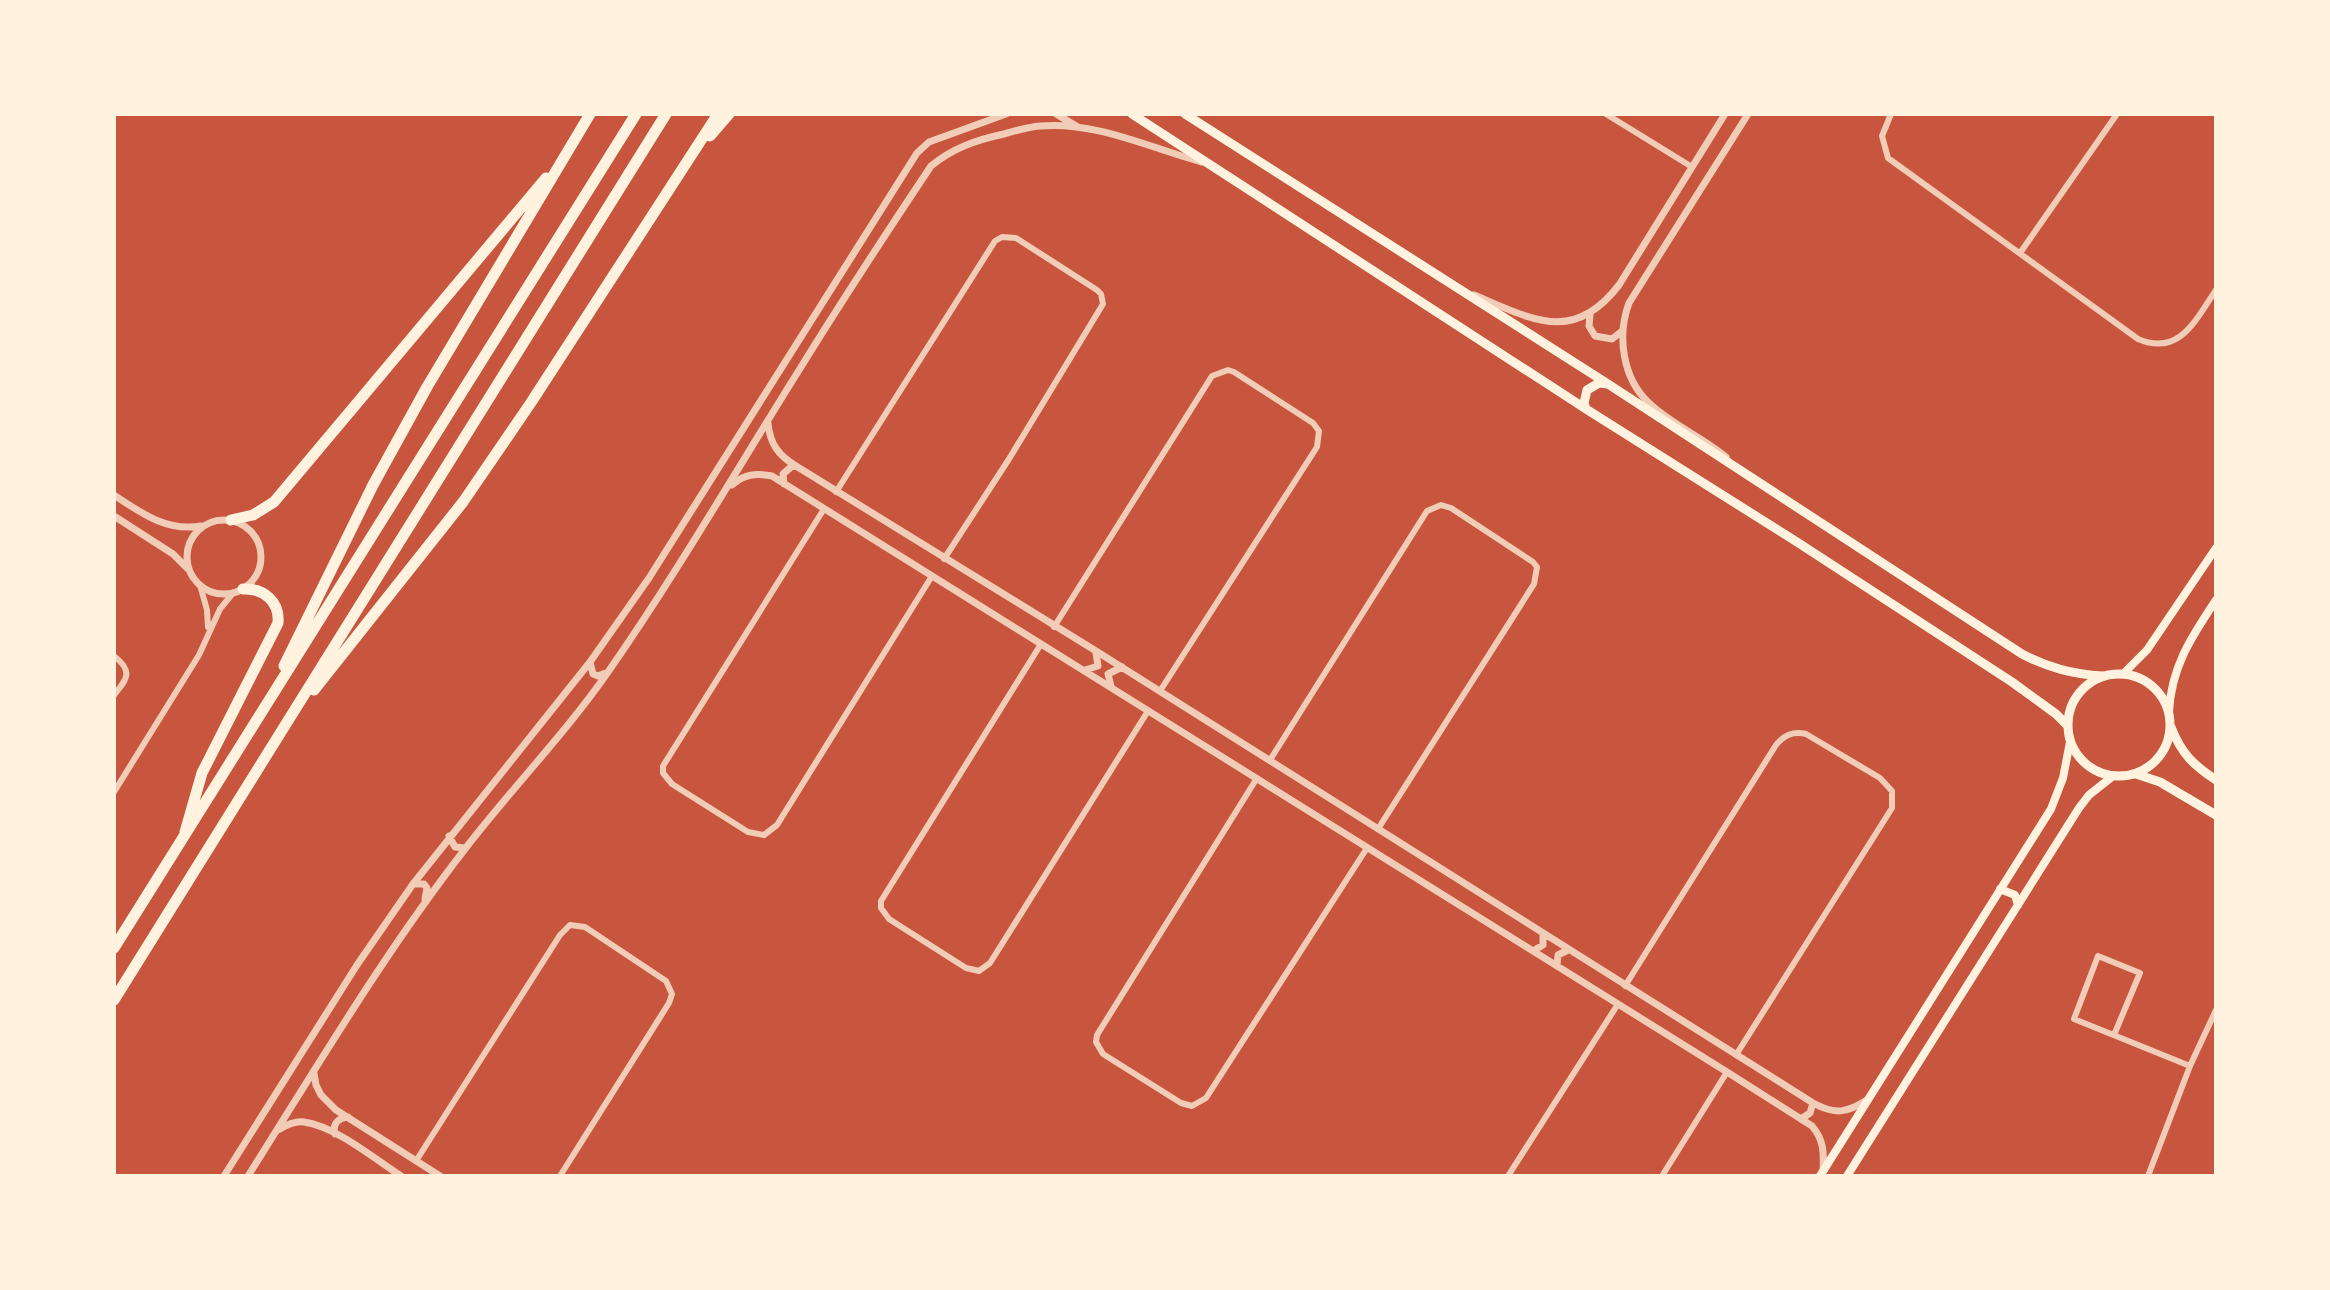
<svg xmlns="http://www.w3.org/2000/svg" width="2330" height="1290" font-family="'Varela Round',sans-serif">
	<rect width="100%" height="100%" fill="#c8553d"/>
	<g fill="none" stroke-linecap="round" stroke-linejoin="round">
		<!-- minor -->
		<path stroke="#f1ccb7" stroke-width="6" d="M1606 114 1692 167
			M1891 114 1882 136 1888 158 2138 339C2180 357 2196 319 2216 290
			M2020 253 2117 114
			M836 492 995 241 1002 237 1016 238 1097 290 1101 294 1103 304 1009 459 944 559
			M824 509 663 766V773L672 784 748 832 764 835 777 825 932 576
			M200 585 207 610 208 627
			M1054 627 1212 376 1228 370 1234 372 1313 423 1319 431 1317 447 1160 691
			M1041 644 881 901V908L889 919 966 968 979 971 990 963 1148 711
			M114 656C133 671 128 678 114 695
			M1270 760 1427 511 1441 505 1451 508 1533 562 1537 567 1534 584 1378 829
			M1257 778 1097 1035 1096 1042 1103 1054 1181 1103 1192 1106 1206 1098 1367 848
			M114 792 199 655 220 609 233 593
			M1625 986 1776 745C1784 735 1793 731 1806 734L1880 778 1892 791V808L1736 1055
			M2114 1035 2140 973 2098 956 2074 1019 2190 1066
			M416 1161 560 935 570 925 585 927 666 981 672 994 669 1003 560 1176
			M1508 1176 1618 1004
			M1662 1176 1727 1072
			M2148 1176 2190 1066 2216 1010"/>
		<!-- tertiary -->
		<path stroke="#f1ccb7" stroke-width="7" d="M1056 114 1078 127
			M1474 295C1532 319 1573 345 1619 285L1725 114
			M1590 315 1589 326 1595 336 1612 339 1621 332
			M768 423C770 444 778 455 796 466L1096 651 1813 1103C1835 1115 1847 1113 1867 1100
			M1726 457C1702 437 1671 424 1649 403 1622 378 1617 335 1629 303L1748 114
			M784 484 783 474 791 467 796 466
			M732 485C744 474 756 473 772 476L1727 1072 1812 1126C1824 1140 1824 1153 1823 1171
			M114 495C141 513 167 532 201 526
			M114 516 173 554 187 568
			M187 557a37 37 0 1 1 74 0a37 37 0 1 1-74 0Z
			M590 662 593 674 598 676 608 672
			M1085 670 1098 666 1096 653
			M1111 686 1108 674 1122 667
			M449 836 455 847 465 848
			M413 884H424L427 888 425 899
			M1533 951 1543 945V934
			M1557 966 1558 955 1568 950
			M314 1073 316 1085 321 1095 336 1110 440 1176
			M1801 1119 1810 1113 1813 1103
			M280 1129C288 1124 295 1121 304 1122 335 1126 375 1159 401 1176
			M335 1134C332 1124 338 1118 348 1117
			M224 1176 357 965 413 884 590 662 649 578 917 153 929 142 1006 114
			M248 1176C318 1065 385 952 465 849 511 789 565 734 608 672 677 573 737 469 801 367 843 299 887 232 931 166 953 148 976 140 1004 134 1015 131 1028 127 1040 126 1096 121 1150 148 1202 162"/>
		<!-- secondary -->
		<path stroke="#fff3e0" stroke-width="8" d="M2124 673 2147 650 2216 548
			M2169 712C2171 667 2192 636 2216 600
			M2000 889 2015 895 2018 905
			M1820 1176 2051 809 2063 778 2070 742
			M1847 1176 2079 808 2089 795 2113 776"/>
		<!-- primary -->
		<path stroke="#fff3e0" stroke-width="9" d="M1132 114 1586 409 1797 542 2012 682 2056 714 2067 725
			M1185 114 1608 384 2022 654C2049 668 2072 674 2103 676
			M1586 409 1584 403 1587 390 1599 383 1608 384
			M2068 725a51 51 0 1 1 102 0a51 51 0 1 1-102 0Z
			M2171 727C2181 753 2193 765 2216 780
			M2136 774 2160 782 2216 815"/>
		<!-- motorway -->
		<path stroke="#fff3e0" stroke-width="11" d="M710 136 729 114
			M231 520 253 515 274 502 546 178
			M284 666 373 485 427 387 590 114
			M314 690 463 502 532 401 718 114
			M185 832 202 773 278 623C280 602 264 588 243 589
			M114 948 636 114
			M114 1000 666 114"/>
	</g>
	<!-- border -->
	<rect width="2330" height="1290" fill="none" stroke="#fff3e0" stroke-width="232"/>
</svg>
